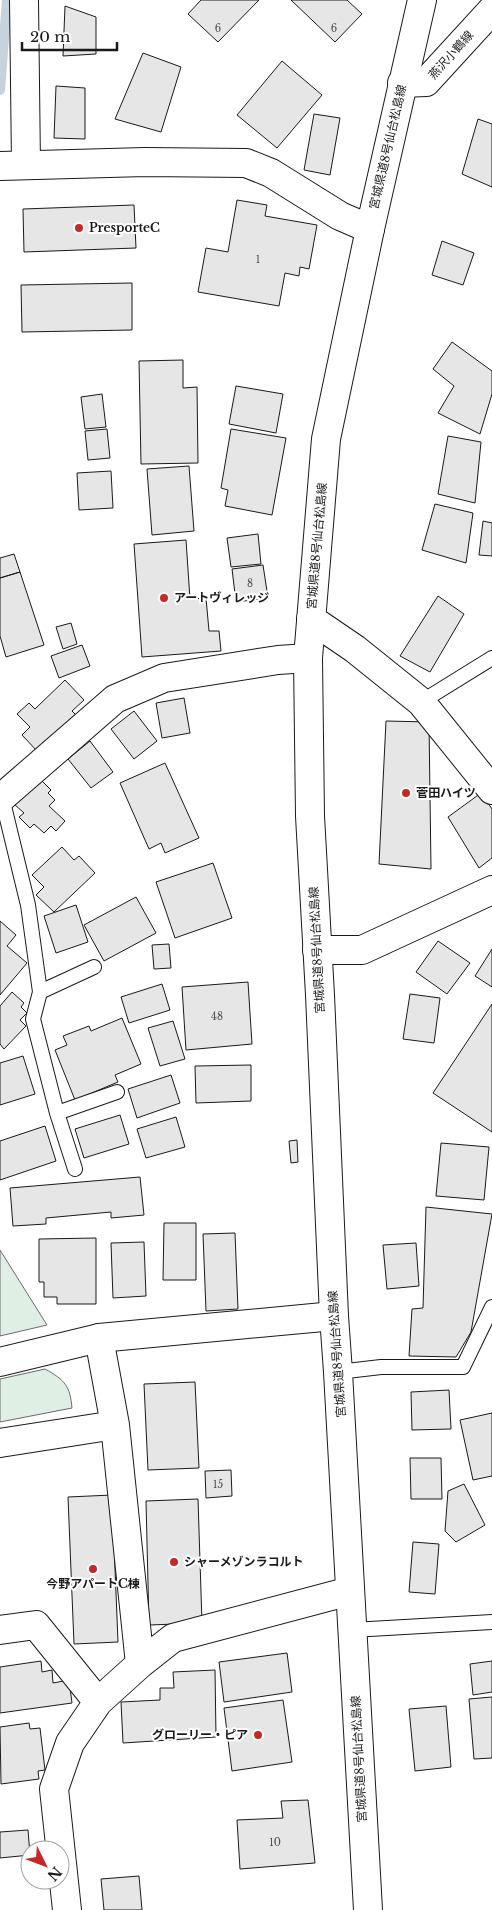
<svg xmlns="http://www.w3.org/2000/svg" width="492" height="1910" font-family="'Libre Baskerville','Noto Sans JP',serif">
	<rect width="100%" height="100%" fill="#fff"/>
	<!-- green -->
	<path fill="#e0efe3" stroke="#6a6a6a" d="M0 1250 47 1325 0 1336Z
		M45 1369C65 1380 70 1386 72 1408L0 1422V1379Z"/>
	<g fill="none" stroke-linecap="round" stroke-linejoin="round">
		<!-- stream -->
		<path stroke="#c6d2dc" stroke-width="10" d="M0 90 7 0"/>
	</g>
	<!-- building -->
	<path fill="#e6e6e6" stroke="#1a1a1a" d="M201 0H259L218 42 188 14Z
		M291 0H347L362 14 335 42Z
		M65 6 96 17V54L63 56Z
		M143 53 181 67 161 132 115 119Z
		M282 61 322 95 277 148 237 115Z
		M56 86 85 88V139L54 138Z
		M314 114 340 118 330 175 304 170Z
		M478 119 492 124V187L462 174Z
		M237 200 267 205 265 216 317 225 309 269 300 267 299 276 285 273 279 306 198 292 206 248 228 252Z
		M134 205 136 248 24 252 23 209Z
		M442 241 474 253 463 285 432 275Z
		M132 283V330L22 332 21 285Z
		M452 342 492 371V394L480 434 438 413 454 386 433 369Z
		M183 360V388L197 387 198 463 141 464 139 361Z
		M236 386 283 394 276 433 229 424Z
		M102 394 106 427 85 429 81 397Z
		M107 429 110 458 88 460 85 431Z
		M231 429 286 438 272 515 225 506 228 490 221 488Z
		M448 436 481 442 475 503 438 494Z
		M189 466 194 531 152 535 147 469Z
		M111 471 113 508 79 510 77 473Z
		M435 504 473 513 466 563 422 550Z
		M483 521 492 523V556L479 555Z
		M258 534 261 564 231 567 227 538Z
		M186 540 190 599 206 598 209 631H219L221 651 142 657 134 544Z
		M14 554 20 572 0 578V558Z
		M263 565 268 598 236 602 232 569Z
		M20 572 44 645 6 657 0 636V578Z
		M438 596 464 614 430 672 400 656Z
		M71 623 77 644 63 649 56 627Z
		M82 645 90 666 59 678 51 656Z
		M65 680 84 700 72 711 76 715 38 752 22 735 30 727 17 714 29 703 35 709Z
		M184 698 190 733 162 738 156 703Z
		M134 711 157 741 134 759 111 729Z
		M386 721 429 722 431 869 379 864Z
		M90 741 113 772 91 788 68 759Z
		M165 763 199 838 165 853 161 843 149 849 120 783Z
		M39 778 51 790 48 793 55 800 49 806 65 821 56 831 51 826 44 833 34 824 30 828 19 817 24 813 14 804Z
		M481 793 492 809V858L479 868 448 817Z
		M62 847 74 860 79 856 95 873 54 912 36 895 44 887 32 875Z
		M213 863 232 918 175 938 156 882Z
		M136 897 156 933 104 961 84 925Z
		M76 905 88 942 56 953 44 916Z
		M0 921 16 935 7 946 27 963 0 995Z
		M438 941 470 963 447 994 416 972Z
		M169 944 171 968 154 969 152 945Z
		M492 949V987L475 976Z
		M248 982 252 1044 186 1050 182 987Z
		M162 984 170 1010 129 1023 121 997Z
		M12 992 24 1003 21 1007 27 1013 20 1020 26 1026 4 1049 0 1044V1006Z
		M410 994 440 998 434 1043 403 1039Z
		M492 1004V1132L433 1093Z
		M122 1018 141 1064 115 1075 118 1082 75 1100 55 1050 67 1045 63 1036 89 1026 91 1031Z
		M173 1021 185 1059 160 1066 148 1028Z
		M23 1056 35 1094 0 1105V1063Z
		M251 1065V1101L196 1103 195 1066Z
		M171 1075 180 1103 137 1118 128 1089Z
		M120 1115 129 1144 84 1158 75 1129Z
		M176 1117 185 1147 146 1158 137 1129Z
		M45 1126 56 1161 0 1180V1141Z
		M297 1140 298 1162 291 1163 289 1141Z
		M441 1143 489 1147 484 1200 436 1196Z
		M140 1177 144 1215 111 1218V1212L46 1218V1224L13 1226 10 1188Z
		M426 1207 492 1214 471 1332 456 1357 409 1356 412 1309 423 1308Z
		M164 1223H196V1280H163Z
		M235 1233 238 1309 206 1311 203 1234Z
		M96 1238V1304H57V1297H44V1282H39V1239Z
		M144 1242 146 1296 113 1298 111 1243Z
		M416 1243 419 1286 387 1289 383 1245Z
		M195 1382 199 1468 148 1470 144 1384Z
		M449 1390 451 1429 412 1430 411 1392Z
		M492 1413V1476L473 1480 460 1420Z
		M410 1458H441L442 1499H411Z
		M231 1470 232 1496 206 1498 205 1471Z
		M464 1484 485 1525 456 1542 445 1531 448 1491Z
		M112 1495 118 1642 74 1644 68 1497Z
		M198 1499 202 1623 149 1625 146 1501Z
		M413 1542 439 1544 435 1594 409 1592Z
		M287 1653 292 1692 224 1702 219 1662Z
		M41 1661 42 1672 52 1670 53 1683 69 1680 72 1703 0 1713V1667Z
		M492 1661V1692L473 1695 470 1664Z
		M215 1670 216 1737 123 1743 121 1702 160 1700V1688H174L173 1672Z
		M492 1697V1758L474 1759 469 1699Z
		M283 1700 292 1762 232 1771 224 1708Z
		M446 1706 451 1767 415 1771 409 1709Z
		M29 1723 30 1729 40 1728 45 1770 38 1771 39 1779 1 1784 0 1727Z
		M308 1800 315 1863 240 1869 237 1820 283 1818 281 1801Z
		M28 1830 30 1855 0 1858V1832Z
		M139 1876 142 1910H104L101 1879Z"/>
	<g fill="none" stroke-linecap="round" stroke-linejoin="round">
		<defs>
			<path id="lane" d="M421 702 492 658
				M2 798 28 905 40 992 33 1019 57 1113 117 1092
				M40 992 94 967
				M57 1113 75 1169
				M338 1372 381 1367H463L492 1307
				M352 1630 492 1622"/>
			<path id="street" d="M24 0 26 165
				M0 166 145 162 246 163 271 173 340 216 370 229
				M311 619 355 649 421 702 492 790
				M0 799 115 699 164 678 278 660 308 658
				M0 1443 115 1425 99 1338
				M0 1630 36 1625 98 1702
				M140 1664 173 1638 350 1591
				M67 1910 54 1789 70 1743 98 1702 140 1664 115 1425"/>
			<path id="secondary" d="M402 83 426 82 492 10
				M317 950H362L492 890
				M0 1362 99 1338 334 1316"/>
			<path id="primary" d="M368 1910 338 1372 334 1316 320 995 310 816 308 658 326 439 370 229 422 0"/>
		</defs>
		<!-- lane casing -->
		<use href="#lane" stroke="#1a1a1a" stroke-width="16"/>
		<!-- street casing -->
		<use href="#street" stroke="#1a1a1a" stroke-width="30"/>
		<!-- secondary casing -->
		<use href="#secondary" stroke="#1a1a1a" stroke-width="30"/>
		<!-- primary casing -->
		<use href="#primary" stroke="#1a1a1a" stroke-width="30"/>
		<!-- lane -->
		<use href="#lane" stroke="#fff" stroke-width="14"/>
		<!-- street -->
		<use href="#street" stroke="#fff" stroke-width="28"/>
		<!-- secondary -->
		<use href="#secondary" stroke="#fff" stroke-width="28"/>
		<!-- primary -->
		<use href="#primary" stroke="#fff" stroke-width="28"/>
	</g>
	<!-- markers -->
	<g fill="#c62828" stroke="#fff" stroke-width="2">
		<circle cx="79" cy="228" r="5"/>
		<circle cx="164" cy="598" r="5"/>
		<circle cx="406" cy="793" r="5"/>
		<circle cx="174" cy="1562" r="5"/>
		<circle cx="93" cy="1569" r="5"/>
		<circle cx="258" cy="1735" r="5"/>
	</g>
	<g text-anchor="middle" stroke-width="4" stroke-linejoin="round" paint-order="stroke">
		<!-- number labels -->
		<g font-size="10" fill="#4d4d4d">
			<text x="218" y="32">6</text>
			<text x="334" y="32">6</text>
			<text x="258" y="263">1</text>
			<text x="250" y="587">8</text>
			<text x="217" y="1020">48</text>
			<text x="218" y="1488">15</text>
			<text x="275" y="1846">10</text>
		</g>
		<!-- street labels -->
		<g font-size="12" fill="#1a1a1a" stroke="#fff">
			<text transform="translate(451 55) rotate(-48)" y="4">燕沢小鶴線</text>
			<text transform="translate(388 147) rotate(-77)" y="4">宮城県道8号仙台松島線</text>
			<text transform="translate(317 546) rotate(-85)" y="4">宮城県道8号仙台松島線</text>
			<text transform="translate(317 950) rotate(-93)" y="4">宮城県道8号仙台松島線</text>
			<text transform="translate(337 1354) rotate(-94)" y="4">宮城県道8号仙台松島線</text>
			<text transform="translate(359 1759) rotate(-93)" y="4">宮城県道8号仙台松島線</text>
		</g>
		<!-- poi labels -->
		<g font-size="12" font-weight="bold" fill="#1a1a1a" stroke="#fff" text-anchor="start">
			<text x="89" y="232">PresporteC</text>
			<text x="174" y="602">アートヴィレッジ</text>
			<text x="416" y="797">菅田ハイツ</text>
			<text x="184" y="1566">シャーメゾンラコルト</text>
			<text x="93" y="1588" text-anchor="middle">今野アパートC棟</text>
			<text x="248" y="1739" text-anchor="end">グローリー・ピア</text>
		</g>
	</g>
	<!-- north arrow -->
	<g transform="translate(45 1865) rotate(132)"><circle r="24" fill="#ffffff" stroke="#a3a3a3"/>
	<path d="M0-4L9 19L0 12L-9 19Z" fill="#c62828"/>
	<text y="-8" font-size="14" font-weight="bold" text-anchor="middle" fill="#1a1a1a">N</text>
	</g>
	<!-- scale -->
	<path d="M22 42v8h95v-8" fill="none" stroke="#1a1a1a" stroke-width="2.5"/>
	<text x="30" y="42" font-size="15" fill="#1a1a1a" stroke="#ffffff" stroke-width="4" paint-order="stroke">20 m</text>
</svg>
